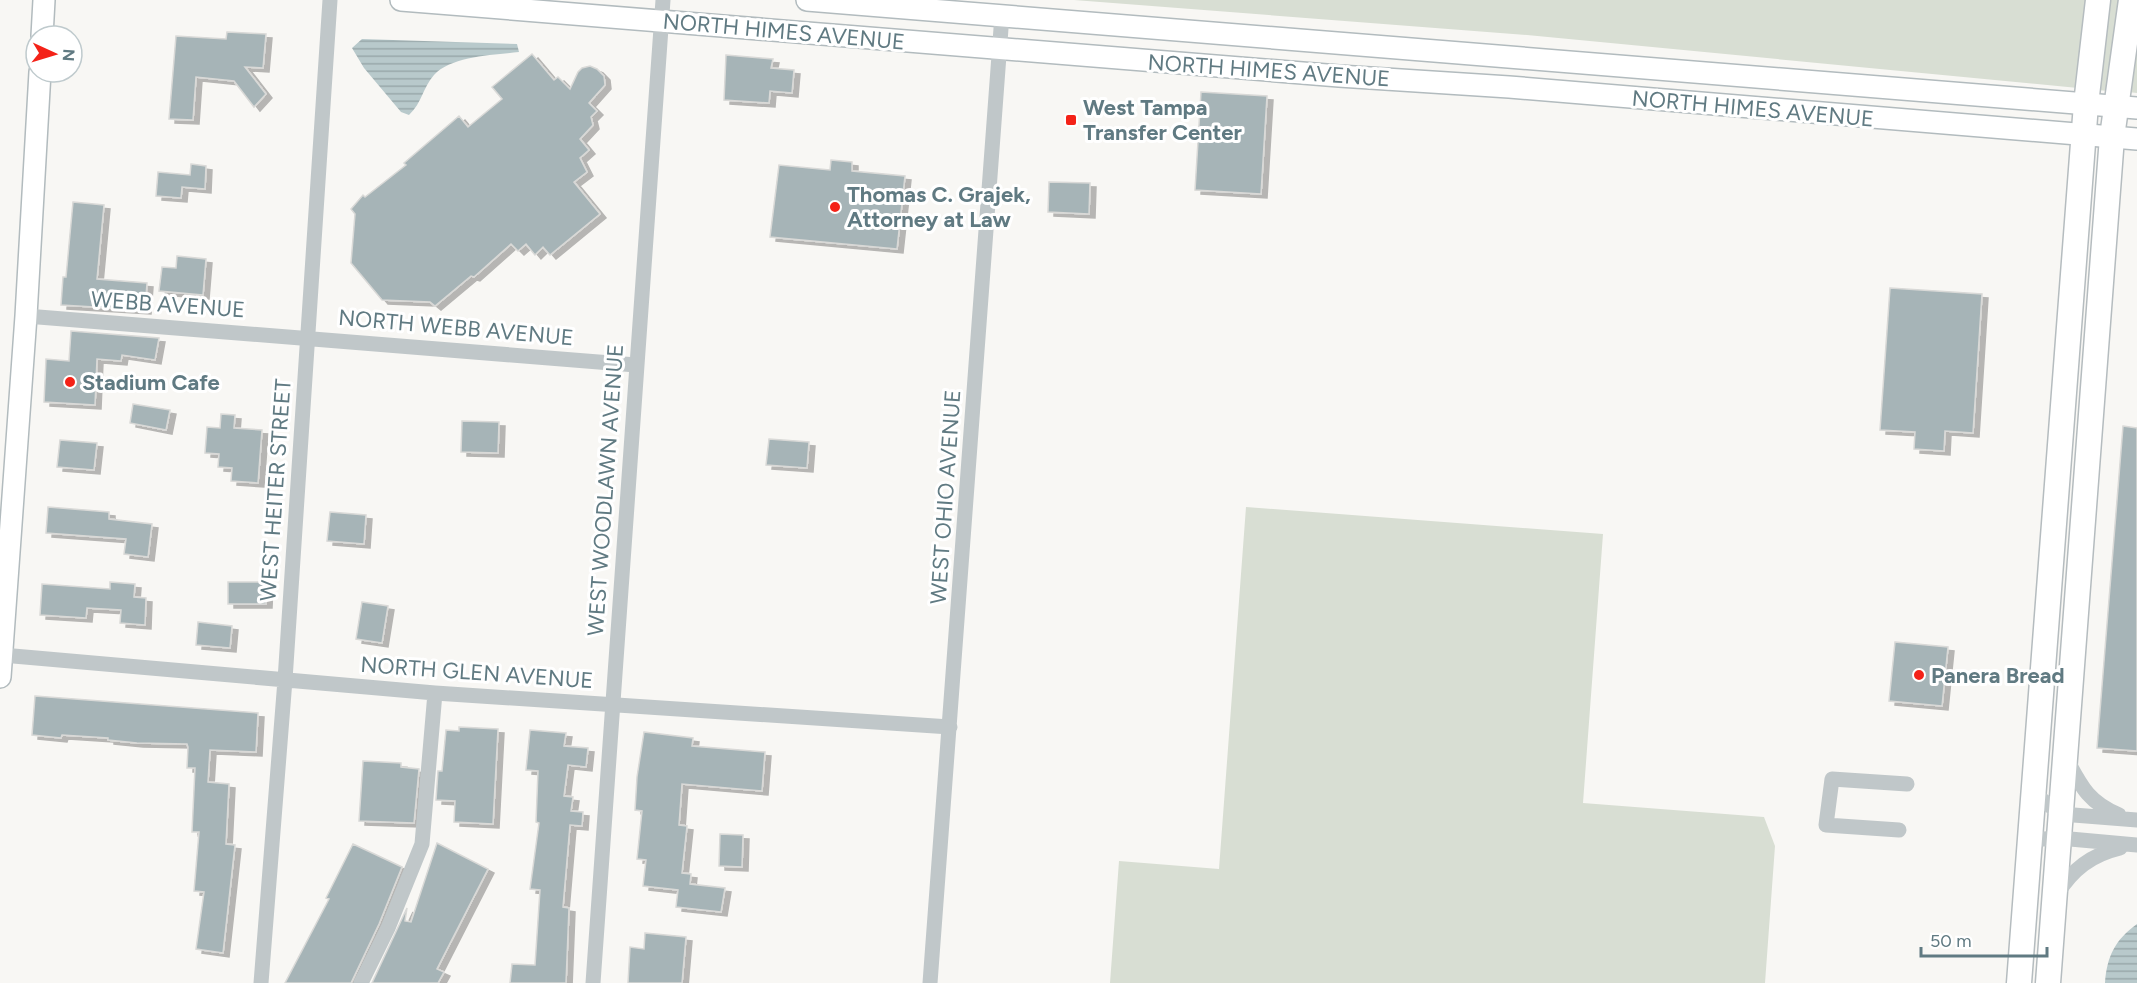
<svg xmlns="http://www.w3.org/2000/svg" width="2137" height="983" font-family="Figtree,sans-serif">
	<defs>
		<pattern id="water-rules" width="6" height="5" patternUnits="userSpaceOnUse" patternTransform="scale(1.5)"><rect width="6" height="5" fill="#b8c9cb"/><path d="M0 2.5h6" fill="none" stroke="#99a8aa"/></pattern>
		<filter id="shadow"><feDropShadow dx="6" dy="4" stdDeviation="0" flood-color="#0004"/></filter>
	</defs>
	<rect width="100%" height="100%" fill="#f8f7f4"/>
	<!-- green -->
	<path fill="#d8ded3" d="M1074 0H2088L2078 88 1527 35Z
		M2108 0H2122L2108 91 2098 90Z
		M2137 30V93L2128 92Z
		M1246 507 1603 534 1583 803 1764 817 1775 846 1765 983H1110L1119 861 1219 869Z"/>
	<!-- water -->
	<path fill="url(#water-rules)" d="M362 39 517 44 519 52C494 55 451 56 434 75 423 87 422 103 409 115L401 112 364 68 352 48Z
		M2137 924V983H2105C2107 956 2115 940 2137 924Z"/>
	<!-- building -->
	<path fill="#a6b4b7" stroke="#d9d9d7" stroke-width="1.5" filter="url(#shadow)" d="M227 32 266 34 263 68 245 67 266 94 254 107 234 81 196 77 193 120 169 119 176 36 226 39Z
		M532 54 554 80 558 77 570 89 578 72 582 68 590 66 597 69 604 76 605 85 589 103 597 111 591 117 593 125 580 139 589 150 580 158 587 172 574 182 600 214 550 255 543 247 535 255 526 244 518 251 511 244 474 277 471 276 435 306 430 302 382 300 351 263 355 214 351 209 363 195 365 197 406 165 404 163 459 116 468 127 502 99 492 87Z
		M726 55 773 59 771 68 794 70 792 93 770 91 769 103 724 100Z
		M1201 92 1267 96 1261 194 1195 190Z
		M831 160 852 162V171L905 176 897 249 770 237 779 165 830 170Z
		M191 164 206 166 205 189 182 187 181 198 156 196 158 172 190 175Z
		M1049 182 1090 183 1089 214 1048 212Z
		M73 202 104 205 97 279 147 283 145 310 61 305 63 277H66Z
		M177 256 206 259 203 295 159 291 162 267 176 268Z
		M1890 288 1982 294 1973 433 1945 431 1944 451 1914 449 1915 432 1880 430Z
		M71 331 159 338 155 360 122 355 121 361 97 359 95 405 44 402 46 359 69 361Z
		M133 404 170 410 166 430 130 423Z
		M221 414 235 415 234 428 262 430 258 483 231 481 232 468 218 467 219 454 205 453 207 427 220 428Z
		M462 421 499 422 498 453 461 452Z
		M2123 426 2137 428V751L2097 748Z
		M769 439 809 442 807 468 766 465Z
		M60 440 97 443 94 470 57 467Z
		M48 507 109 512V519L152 524 148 557 124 554 126 539 46 533Z
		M330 512 366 515 364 544 327 541Z
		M110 582 135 584 134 597 146 598 145 625 120 623 121 610 87 608 86 618 40 615 42 584 110 589Z
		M228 582H267L266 604H228Z
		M362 602 388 606 382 643 356 639Z
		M198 622 232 626 230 648 196 645Z
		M1895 642 1948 647 1942 706 1889 701Z
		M35 696 258 713 256 752 210 750 208 782 229 784 226 844 235 845 223 953 196 949 204 892 194 891 199 832H192L195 768H187L188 747 187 744 137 743 108 740V738L62 735 61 738 32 735Z
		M459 727 498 729 493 824 454 822 455 801 436 800 438 771H442L446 730 459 731Z
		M530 730 566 733 564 746 588 748 586 767 568 765 564 796 573 797 571 811 583 812 582 826 570 825 563 907 569 908 566 983H510L512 964 535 965 540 890 530 889 539 823 536 822 538 771 526 770Z
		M644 732 693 738 692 746 765 752 762 791 682 784 679 825 687 826 682 873 691 874 690 884 725 888 721 912 676 907 678 890 643 886 646 860 637 859 642 811 635 810 637 777Z
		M363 761 401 763V767L419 769 414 823 359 821Z
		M720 834 743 835 742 867 719 866Z
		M437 843 488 869 437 969 444 972 438 983H372L407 908 405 921 411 922Z
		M353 844 402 867 379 924 351 983H285L329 899 326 898Z
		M645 933 686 937 682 983H628L630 947 644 949Z"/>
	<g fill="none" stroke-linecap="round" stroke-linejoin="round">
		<defs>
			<path id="secondary" d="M401 0 1339 76 1509 87 2137 139
				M807 0C1251 34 1694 71 2137 108
				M42 36 44 0
				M0 677 26 316 40 72"/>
			<path id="primary" d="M2019 983 2086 104 2098 0
				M2048 983 2112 137 2131 0"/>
		</defs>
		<!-- secondary casing -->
		<use href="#secondary" stroke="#b2bbbe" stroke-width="24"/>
		<!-- primary casing -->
		<use href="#primary" stroke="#b5bcbf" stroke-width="27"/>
		<!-- street -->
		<path stroke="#c0c7c9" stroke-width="15" d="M26 316 636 365
			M2 655 435 693 950 727
			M2066 758C2081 786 2088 802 2119 815
			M2033 793 2061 814 2137 820
			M1899 830 1826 825 1832 779 1907 784
			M2029 840 2059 838 2137 845
			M2057 894C2073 869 2091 855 2120 848
			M261 983 285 680 330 0
			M361 983 388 928 422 844 435 693
			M593 983 663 0
			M930 983 1002 15"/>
		<!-- secondary -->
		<use href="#secondary" stroke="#fff" stroke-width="21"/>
		<!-- primary -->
		<use href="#primary" stroke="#fff" stroke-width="24"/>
	</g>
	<!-- markers -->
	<g fill="#f42218" stroke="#fff" stroke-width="2">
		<rect x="1065" y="114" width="12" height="12" rx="3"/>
		<circle cx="835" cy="207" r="6"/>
		<circle cx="70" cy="382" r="6"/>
		<circle cx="1919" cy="675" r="6"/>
	</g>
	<g text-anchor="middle" stroke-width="6" stroke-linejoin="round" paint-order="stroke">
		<!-- street labels -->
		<g font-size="22" fill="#607a82" stroke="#fff">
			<text transform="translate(784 31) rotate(5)" y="8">NORTH HIMES AVENUE</text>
			<text transform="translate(1269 70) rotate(4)" y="8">NORTH HIMES AVENUE</text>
			<text transform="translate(1753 108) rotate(5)" y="8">NORTH HIMES AVENUE</text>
			<text transform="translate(168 304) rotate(4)" y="8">WEBB AVENUE</text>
			<text transform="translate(456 327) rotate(5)" y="8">NORTH WEBB AVENUE</text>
			<text transform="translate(275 490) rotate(-86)" y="8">WEST HEITER STREET</text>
			<text transform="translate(605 490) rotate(-86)" y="8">WEST WOODLAWN AVENUE</text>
			<text transform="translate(945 497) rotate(-86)" y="8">WEST OHIO AVENUE</text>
			<text transform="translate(477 672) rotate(4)" y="8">NORTH GLEN AVENUE</text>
		</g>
		<!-- poi labels -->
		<g font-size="22" font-weight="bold" fill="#607a82" stroke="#fff" text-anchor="start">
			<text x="1083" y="115">West Tampa<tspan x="1083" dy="25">Transfer Center</tspan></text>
			<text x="847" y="202">Thomas C. Grajek,<tspan x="847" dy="25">Attorney at Law</tspan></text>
			<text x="82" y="390">Stadium Cafe</text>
			<text x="1931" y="683">Panera Bread</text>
		</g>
	</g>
	<!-- north arrow -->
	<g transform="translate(54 54) rotate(94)"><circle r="28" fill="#ffffff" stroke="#bfcacd" stroke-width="1.5"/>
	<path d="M0-4.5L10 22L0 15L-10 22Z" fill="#f42218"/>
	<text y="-9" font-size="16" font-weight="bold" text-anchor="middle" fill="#607a82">N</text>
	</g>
	<!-- scale -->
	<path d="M1921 947v9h126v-9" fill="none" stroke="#607a82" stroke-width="3"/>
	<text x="1930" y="947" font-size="18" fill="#607a82" stroke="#ffffff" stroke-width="4.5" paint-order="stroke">50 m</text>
</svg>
